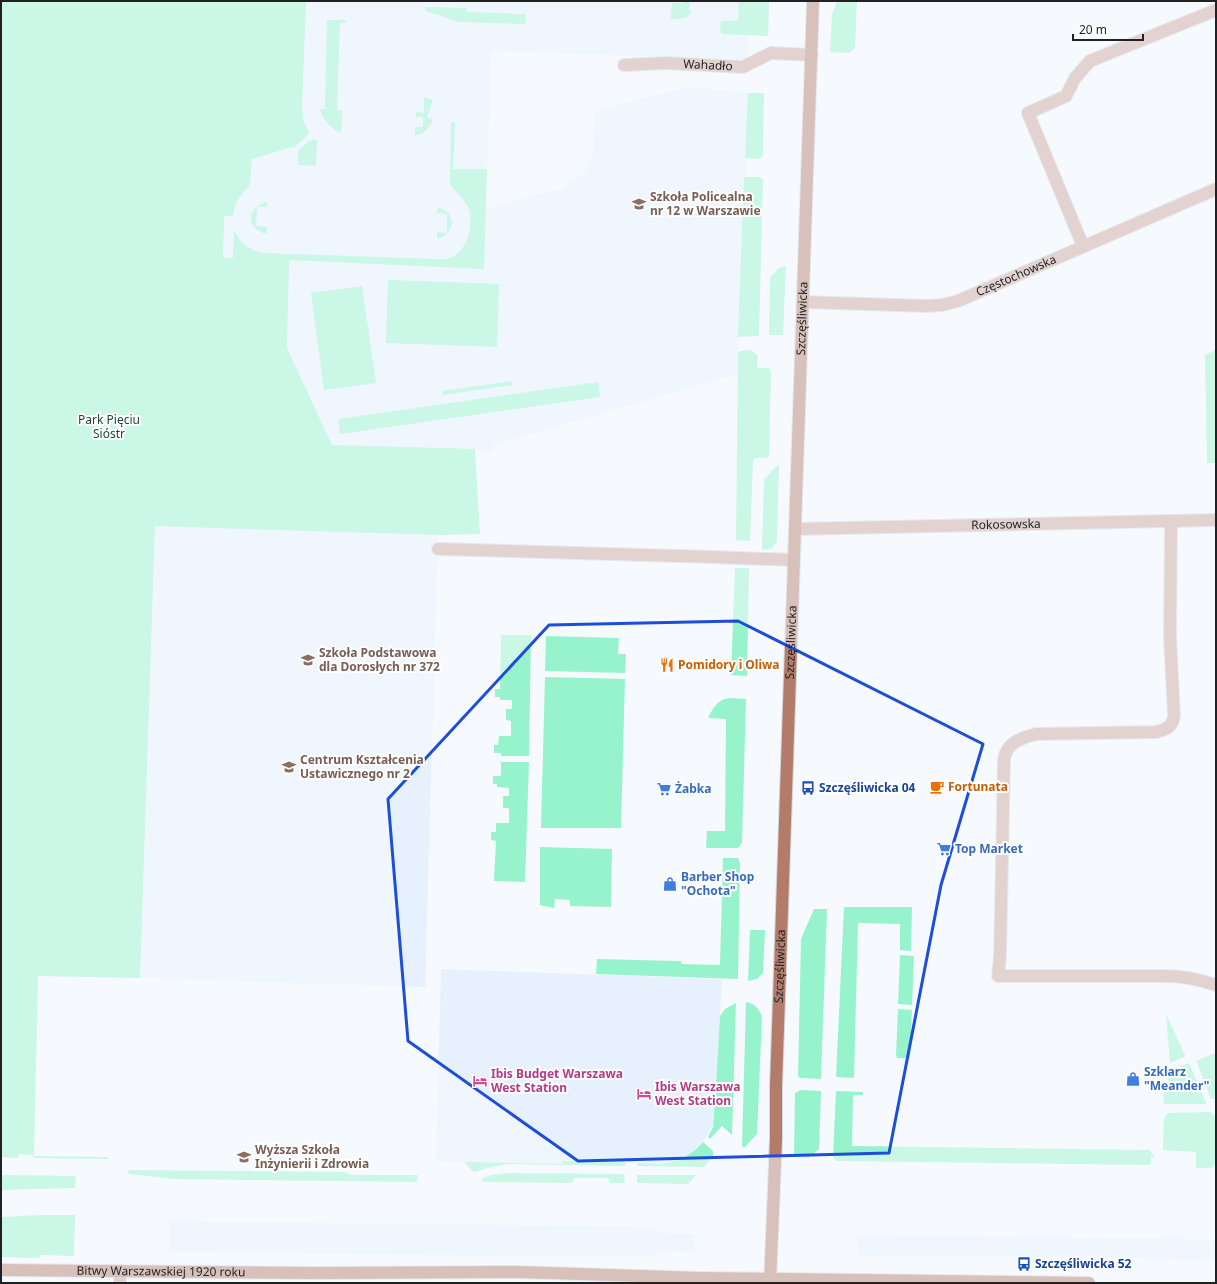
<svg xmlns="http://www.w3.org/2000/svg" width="1217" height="1284" font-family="'Noto Sans',sans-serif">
	<rect width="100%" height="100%" fill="#f6fafe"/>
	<!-- built -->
	<path fill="#e7f1fd" d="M298 1H751L748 59 491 51 486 209 566 187 568 181 585 173 593 153 595 111 687 87 748 93 737 374 493 445V451L332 445 287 348 288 286 147 326Z
		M155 525 438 535 425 987 140 978Z
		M441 969 722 979 714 1122 710 1132 700 1145 687 1156 679 1161 666 1163 649 1164 565 1161 562 1164 436 1162Z
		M169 1221 656 1227V1233L695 1234V1252L656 1251 655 1257 169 1252Z
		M857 1235 1125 1238H1160V1237H1184L1185 1239 1216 1240V1261L1124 1258 857 1255Z"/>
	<!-- green -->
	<path fill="#97f3cb" d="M1 1H306L302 105 303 120 309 132 308 135 293 148 292 147 252 159 250 186C240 194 235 203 233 216H224L223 258H233L234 230C240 243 248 250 263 253L436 259C440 259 445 260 449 258 468 252 475 224 468 207 464 198 456 192 450 185L451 122H455L453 169H487L484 269 289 260 287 348 332 445 475 449 480 534 438 535 155 526 140 978 38 976 34 1156 108 1157 109 1159 35 1158 31 1155 19 1154 17 1158 1 1157Z
		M683 1H690L689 10 692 11C688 20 679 19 670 19L672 3H683Z
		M739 1H769L768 36 722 34 720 31 721 21H738Z
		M837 1H857L855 48 850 53 830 52 832 14Z
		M425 7 467 8V12L525 14 526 15 525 24 459 22 426 11Z
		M327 20H346L345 23H340L337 108V110H342L341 133C330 128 323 120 320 109H325Z
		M748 93H764L763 155 760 159 745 158Z
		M424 97 433 100 427 117 433 120C429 127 424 136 415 135V127H423V117H416V112L424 113Z
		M315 139 317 140 316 166 298 165V151L309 141Z
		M744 177H761L763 180 759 336 738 337Z
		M267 202V207H257L256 226 267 227V234C245 230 246 206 267 202Z
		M438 207C457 213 456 234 437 239V232L447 233V214L437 213Z
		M786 266 783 335H769L770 277 779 268Z
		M388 280 499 284 497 347 386 343Z
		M362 286 376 383 324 390 311 293Z
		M748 350 753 351 758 357 757 368H769L771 373 769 456 766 458H755L753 462 750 541 736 540 738 352Z
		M1216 350V463H1207L1205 355Z
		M511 381 512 385 443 395 442 391Z
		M598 382 600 397 340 434 338 419Z
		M779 464 777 542 772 548 767 550 762 549 764 479Z
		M735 568H749L747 676 731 675Z
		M501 635H531L529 756H501V753H494V745H498L499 736H511V721L506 720V709H512V700H500V697H495V689H500Z
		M546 636 619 638 618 654H626L625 673 545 671Z
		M545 677 625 679 621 828H541Z
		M729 698 746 699 742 843 738 848H706L707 831H725L726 719 708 718C713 708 717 700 729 698Z
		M501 762H529L525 882 494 881 496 841 491 840V832H496V823H509V808H503V796H509V788L497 787V784H493V776H501Z
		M540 847 612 849 611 907 570 906V900L555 899 554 908 540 905Z
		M723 858H738L740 863 738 979 596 974 597 959 676 961H681V964L720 965Z
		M844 907H912L911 951 900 950V924L858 923 854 1078 836 1077Z
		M814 909H827L821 1079 800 1078 798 1076 801 939Z
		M750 930H765L763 973 757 979 748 981Z
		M900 955 914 956 912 1005 898 1004Z
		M746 1002C755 1004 759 1008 762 1017L757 1134 744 1148 742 1146Z
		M736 1003 732 1135 722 1126 710 1139 708 1137 713 1127 714 1118 720 1016 725 1009Z
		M898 1009 912 1010 910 1058H897L896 1055Z
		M1166 1014 1185 1055 1184 1057 1170 1063Z
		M1215 1053V1099H1211L1196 1061Z
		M1189 1063 1206 1103 1205 1104H1164L1163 1088H1168V1070Z
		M801 1090 821 1091 819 1149 809 1158 794 1157 795 1093Z
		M836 1091 863 1092V1095H853L852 1146 1150 1150 1155 1158 1151 1157V1163L1149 1165 836 1161 833 1157Z
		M1211 1112 1216 1117 1215 1164 1212 1168H1196V1152L1163 1150 1164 1118 1168 1113Z
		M703 1142 713 1151V1156L704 1167 637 1166V1163C665 1165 684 1164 703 1142Z
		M562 1161 625 1162V1166L507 1164 491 1167 474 1172 464 1162 562 1164Z
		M128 1170 344 1172 351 1175H418L417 1182 173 1179 129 1174Z
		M509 1173 624 1174 625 1183H610L608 1178H574L572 1183 483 1182 481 1179 491 1175Z
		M1 1175 76 1176 75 1188 1 1190Z
		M637 1175H696L688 1184 637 1183Z
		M42 1215H75L74 1256 40 1255 39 1258 1 1257V1217Z"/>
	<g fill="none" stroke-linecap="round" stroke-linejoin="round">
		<defs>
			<path id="lane" d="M1083 246 1028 113 1066 96 1075 78 1090 61 1216 10
				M1171 521 1170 637 1174 716C1172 728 1166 729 1156 732L1036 734C1021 738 1005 743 1004 761L1000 956 998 976H1164C1184 976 1198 979 1216 985
				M438 549 713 557 794 560
				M120 1283V1271"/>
			<g id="street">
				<path id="s1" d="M624 65 665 63 743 67 771 53 812 55"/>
				<path id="s2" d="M803 302 927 306 942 305 958 301 1216 189"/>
				<path id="s3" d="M796 529 1216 520"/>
			</g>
			<g id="secondary">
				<path id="s4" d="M1 1270 317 1273 518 1272 701 1278 1089 1283"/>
				<path id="s5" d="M770 1283 776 1139V1086L813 1"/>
			</g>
		</defs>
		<!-- lane casing -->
		<use href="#lane" stroke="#d4d7db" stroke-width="14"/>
		<!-- street casing -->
		<use href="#street" stroke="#d4d7db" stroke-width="14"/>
		<!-- secondary casing -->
		<use href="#secondary" stroke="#d4d7db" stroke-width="14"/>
		<!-- lane -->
		<use href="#lane" stroke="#cba599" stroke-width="12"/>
		<!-- street -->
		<use href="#street" stroke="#cba599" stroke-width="12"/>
		<!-- secondary -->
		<use href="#secondary" stroke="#b37c6a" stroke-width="12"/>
	</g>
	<!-- marked area -->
	<path d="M0 0H1217V1284H0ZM738 621 983 744 941 885 889 1153 578 1161 408 1041 388 799 549 625Z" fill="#f6fafe" fill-opacity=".55" fill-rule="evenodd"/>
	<path fill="none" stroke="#1d4ed8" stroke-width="3" stroke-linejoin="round" d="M738 621 983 744 941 885 889 1153 578 1161 408 1041 388 799 549 625Z"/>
	<!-- icons -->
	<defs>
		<symbol id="university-bare" viewBox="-9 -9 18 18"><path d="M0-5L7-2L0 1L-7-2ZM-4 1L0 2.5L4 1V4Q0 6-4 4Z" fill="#8d6e63" stroke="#fff" stroke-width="2.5" paint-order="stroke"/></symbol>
		<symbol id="school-bare" viewBox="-9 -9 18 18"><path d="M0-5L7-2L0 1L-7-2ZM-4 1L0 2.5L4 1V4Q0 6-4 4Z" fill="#8d6e63" stroke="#fff" stroke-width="2.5" paint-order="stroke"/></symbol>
		<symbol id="restaurant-bare" viewBox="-9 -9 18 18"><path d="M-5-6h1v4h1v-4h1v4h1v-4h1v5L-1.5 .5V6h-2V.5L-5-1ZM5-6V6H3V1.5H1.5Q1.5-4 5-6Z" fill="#e8710a" stroke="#fff" stroke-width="2.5" paint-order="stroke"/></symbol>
		<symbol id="cafe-bare" viewBox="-9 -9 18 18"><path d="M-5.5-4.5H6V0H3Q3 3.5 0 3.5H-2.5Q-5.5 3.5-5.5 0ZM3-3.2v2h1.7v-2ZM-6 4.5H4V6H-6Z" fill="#e8710a" stroke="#fff" stroke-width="2.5" paint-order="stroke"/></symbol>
		<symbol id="bus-bare" viewBox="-9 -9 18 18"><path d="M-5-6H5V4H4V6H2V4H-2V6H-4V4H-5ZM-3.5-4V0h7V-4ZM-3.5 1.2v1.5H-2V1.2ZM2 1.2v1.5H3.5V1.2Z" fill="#1a4fb4" stroke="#fff" stroke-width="2.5" paint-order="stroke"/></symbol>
		<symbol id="supermarket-bare" viewBox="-9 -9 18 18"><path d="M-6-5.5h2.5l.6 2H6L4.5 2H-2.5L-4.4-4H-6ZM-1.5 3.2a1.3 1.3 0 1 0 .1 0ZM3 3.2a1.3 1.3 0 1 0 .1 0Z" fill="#3f7fe0" stroke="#fff" stroke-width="2.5" paint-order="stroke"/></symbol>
		<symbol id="shop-bare" viewBox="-9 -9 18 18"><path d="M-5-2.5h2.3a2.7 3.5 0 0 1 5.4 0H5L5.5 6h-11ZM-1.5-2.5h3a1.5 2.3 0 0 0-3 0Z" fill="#3f7fe0" stroke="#fff" stroke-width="2.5" paint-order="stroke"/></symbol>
		<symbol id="hotel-bare" viewBox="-9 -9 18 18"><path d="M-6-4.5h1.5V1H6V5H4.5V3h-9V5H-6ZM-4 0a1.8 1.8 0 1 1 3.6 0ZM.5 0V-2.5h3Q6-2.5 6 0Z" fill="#d1479c" stroke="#fff" stroke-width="2.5" paint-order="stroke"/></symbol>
	</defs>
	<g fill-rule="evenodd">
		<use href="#university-bare" x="629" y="194" width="20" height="20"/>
		<use href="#school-bare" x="298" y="650" width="20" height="20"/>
		<use href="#restaurant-bare" x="657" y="655" width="20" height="20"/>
		<use href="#school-bare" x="279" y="757" width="20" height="20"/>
		<use href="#cafe-bare" x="927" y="777" width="20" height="20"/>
		<use href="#bus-bare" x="798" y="778" width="20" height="20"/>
		<use href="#supermarket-bare" x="654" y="779" width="20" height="20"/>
		<use href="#supermarket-bare" x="934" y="839" width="20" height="20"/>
		<use href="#shop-bare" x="660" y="874" width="20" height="20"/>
		<use href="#shop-bare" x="1123" y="1069" width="20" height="20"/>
		<use href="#hotel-bare" x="470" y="1071" width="20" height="20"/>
		<use href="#hotel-bare" x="634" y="1084" width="20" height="20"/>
		<use href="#university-bare" x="234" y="1147" width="20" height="20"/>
		<use href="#bus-bare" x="1014" y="1254" width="20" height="20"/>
	</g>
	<g text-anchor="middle" stroke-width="4" stroke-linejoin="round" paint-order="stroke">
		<!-- street labels -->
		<g font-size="12" fill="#1f2123" stroke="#fff">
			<text dy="4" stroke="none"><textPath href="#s1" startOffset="84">Wahadło</textPath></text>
			<text dy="4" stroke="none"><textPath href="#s2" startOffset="219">Częstochowska</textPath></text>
			<text dy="4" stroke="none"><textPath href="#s5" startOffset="965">Szczęśliwicka</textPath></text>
			<text dy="4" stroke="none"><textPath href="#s3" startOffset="210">Rokosowska</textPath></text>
			<text dy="4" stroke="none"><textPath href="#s5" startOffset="641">Szczęśliwicka</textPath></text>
			<text dy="4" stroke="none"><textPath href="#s5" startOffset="317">Szczęśliwicka</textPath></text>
			<text dy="4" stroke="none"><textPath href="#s4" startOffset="160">Bitwy Warszawskiej 1920 roku</textPath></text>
		</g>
		<!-- education labels -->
		<g font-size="12" font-weight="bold" fill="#785e54" stroke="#fff" text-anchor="start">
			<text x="650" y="201">Szkoła Policealna<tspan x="650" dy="14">nr 12 w Warszawie</tspan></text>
			<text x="319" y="657">Szkoła Podstawowa<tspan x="319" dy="14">dla Dorosłych nr 372</tspan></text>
			<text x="300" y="764">Centrum Kształcenia<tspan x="300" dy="14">Ustawicznego nr 2</tspan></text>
			<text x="255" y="1154">Wyższa Szkoła<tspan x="255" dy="14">Inżynierii i Zdrowia</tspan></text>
		</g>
		<!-- park labels -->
		<g font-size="12" fill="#1c4635" stroke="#fff">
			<text x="109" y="424">Park Pięciu<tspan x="109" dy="14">Sióstr</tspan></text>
		</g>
		<!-- food labels -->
		<g font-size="12" font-weight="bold" fill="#c56008" stroke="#fff" text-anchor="start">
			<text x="678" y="669">Pomidory i Oliwa</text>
			<text x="948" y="791">Fortunata</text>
		</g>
		<!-- transit labels -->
		<g font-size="12" font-weight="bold" fill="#164399" stroke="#fff" text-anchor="start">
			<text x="819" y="792">Szczęśliwicka 04</text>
			<text x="1035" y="1268">Szczęśliwicka 52</text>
		</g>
		<!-- shop labels -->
		<g font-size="12" font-weight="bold" fill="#366cbe" stroke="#fff" text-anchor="start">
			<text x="675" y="793">Żabka</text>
			<text x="955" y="853">Top Market</text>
			<text x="681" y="881">Barber Shop<tspan x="681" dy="14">"Ochota"</tspan></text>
			<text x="1144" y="1076">Szklarz<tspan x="1144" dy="14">"Meander"</tspan></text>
		</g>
		<!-- hotel labels -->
		<g font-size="12" font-weight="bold" fill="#b23c85" stroke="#fff" text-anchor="start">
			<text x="491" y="1078">Ibis Budget Warszawa<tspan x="491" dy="14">West Station</tspan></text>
			<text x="655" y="1091">Ibis Warszawa<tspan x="655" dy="14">West Station</tspan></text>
		</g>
	</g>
	<!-- border -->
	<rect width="1217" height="1284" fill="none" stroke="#1f2123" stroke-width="4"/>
	<!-- scale -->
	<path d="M1073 34v6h70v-6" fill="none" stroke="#1f2123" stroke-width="2"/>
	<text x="1079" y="34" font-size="12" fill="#1f2123" stroke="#ffffff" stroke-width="3" paint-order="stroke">20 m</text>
</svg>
